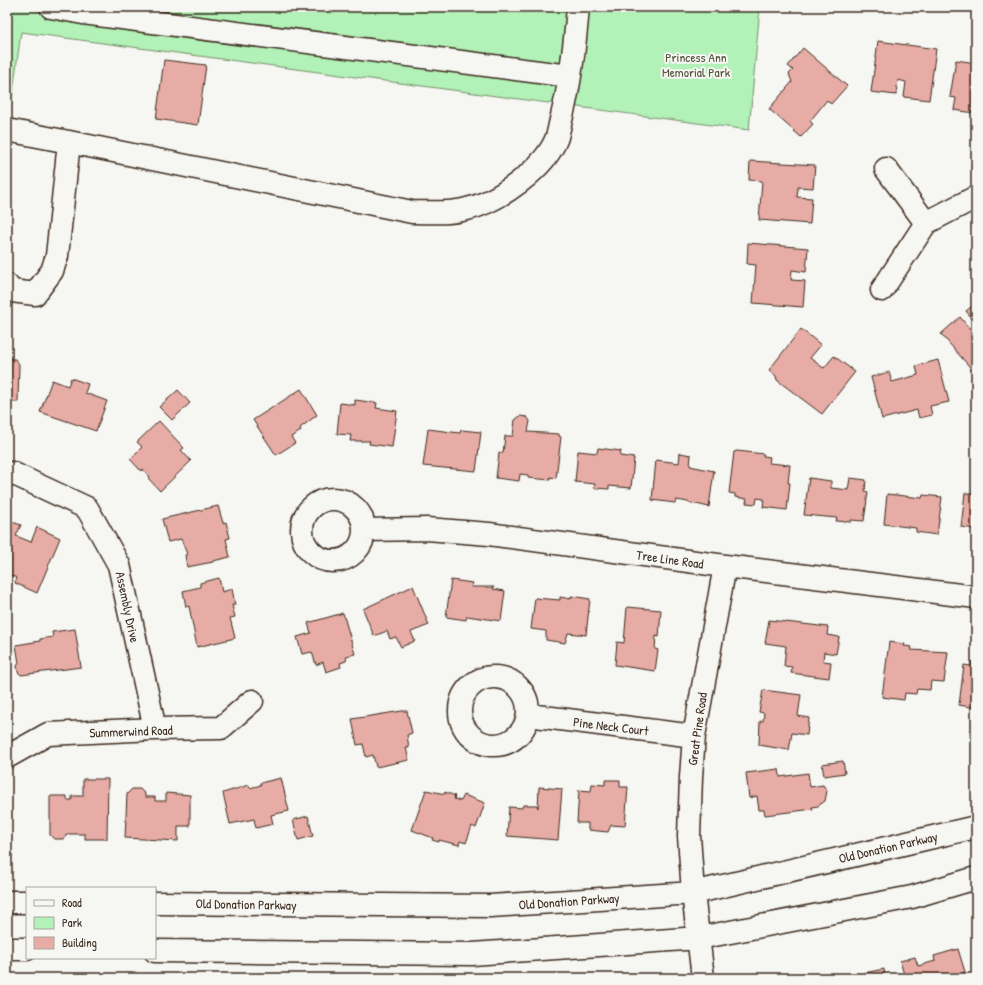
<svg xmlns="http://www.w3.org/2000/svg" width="983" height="985" font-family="'Patrick Hand',sans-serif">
	<rect width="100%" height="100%" fill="#f6f6f2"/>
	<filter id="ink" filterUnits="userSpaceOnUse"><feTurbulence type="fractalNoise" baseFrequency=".025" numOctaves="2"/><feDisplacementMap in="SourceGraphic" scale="8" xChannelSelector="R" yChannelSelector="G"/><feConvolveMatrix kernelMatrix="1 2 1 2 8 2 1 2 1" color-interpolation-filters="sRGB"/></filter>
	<g filter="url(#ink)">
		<!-- green -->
		<path fill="#b2f1b7" stroke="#768e6a" d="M7 7H760L749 130 21 32 7 136Z"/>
		<!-- building -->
		<path fill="#e7aca5" stroke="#3b2a1e" d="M878 41 936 49 929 100 904 97 906 82 898 80 896 95 871 92Z
			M803 48 847 86 831 104 827 100 810 121 813 124 801 137 769 109 792 82 789 74 793 70 788 66Z
			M164 60 206 65 198 125 156 119Z
			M956 60 976 63V103L974 113 954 110 956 98 950 97Z
			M750 161 815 165 813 188 798 187 797 197 812 198 810 224 759 220 762 181 749 180Z
			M748 243 808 248 806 272 792 270 791 280 805 281 803 307 753 303 756 265 747 264Z
			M976 303V323L966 311Z
			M960 317 970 329 976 323V372L975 373 941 334Z
			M801 329 821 345 810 358 822 367 824 368 834 356 855 372 822 414 777 380 776 376 769 370Z
			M7 359H15L19 364 18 402H7Z
			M938 360 949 402 930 406 932 415 919 418 917 410 882 419 871 377 889 372 892 382 918 375 916 366Z
			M71 378 88 384 85 393 107 401 96 431 40 412 52 380 68 386Z
			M301 389 317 415 300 428 301 431 291 437 295 443 276 455 253 420Z
			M178 390 190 403 172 420 159 407Z
			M355 400 377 403 376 408 397 411 392 447 369 444 370 441H350L351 435 337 434 340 403 355 405Z
			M520 416 527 417 530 421 528 432 559 434V436L561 437 556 478 550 477V480L528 478V475L520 474 519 481 496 478 499 453H503L505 436H513L515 420Z
			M159 421 184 448 181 450 191 461 160 491 148 478 150 477 143 469 141 471 130 459 142 447 137 442Z
			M428 429 460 433 461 430 481 432 476 471 423 466Z
			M598 448 621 451 620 456 634 458 631 488 609 486V489L594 488 595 484 575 482 578 451 597 453Z
			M737 451 764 454 763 456 770 457 769 463 790 465 788 483H790L787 510 763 507 764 499 757 498 756 504 746 503 747 499 735 497V494L729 493 734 452Z
			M680 453 691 455 690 466 714 471 709 507 683 501 676 500 675 503 652 500 656 460 679 463Z
			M809 478 831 481V488L848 490 850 478 866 480 865 491 868 492 864 521 851 520V522L836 521 837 518 804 515Z
			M965 493 976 494V529L961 527Z
			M887 494 922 498 923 495 942 497 937 535 916 532V528L884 524Z
			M218 506 223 523 226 522 230 538 226 539 230 557 213 561V562L187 567 185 555 187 554 181 539 168 542 162 519Z
			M7 520 21 525 16 536 31 542 37 527 60 538 37 593 15 583 17 578 7 574Z
			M219 578 222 592 232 589 235 605H232L235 617 230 618 235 638 197 647 189 606 186 607 183 591 200 587V583Z
			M451 580 473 583 471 587H494L493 589 505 591 501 621 467 616 466 620 446 617Z
			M413 586 429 625 411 632 415 641 401 647 396 637 390 639 387 631 374 636 363 609Z
			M571 596 590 599 586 635 568 633 565 643 546 640V631L531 629 535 598 560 600V597L571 599Z
			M627 607 661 610 659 637 656 636 655 649 658 650 655 671 615 665 617 642 624 643Z
			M343 613 355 654 347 656 346 661 340 663 341 667 326 672 323 662 316 665 312 652 302 654 297 637 311 633 308 623Z
			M769 620 828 627 827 635 839 637 836 654 824 652 823 661 831 662 829 678 791 673 792 667 784 666 786 646 765 643Z
			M75 629 81 667 21 675 18 672 17 666 19 663 16 645 40 641V639L53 637 52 632Z
			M889 642 905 644 904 646 912 647 911 650 948 652 944 682 931 681 930 690 917 689 916 694 905 693 904 700 882 697Z
			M971 662H976V708L959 705 964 665 971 666Z
			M763 690 801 695 798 716 809 718 807 735 792 733 789 750 759 745 760 721H763L764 713 759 712Z
			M402 711H407L412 733 407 735 409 748H406L409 760 376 767 373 755 366 757 363 744 357 745 352 719Z
			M843 761 845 773 824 776 822 764Z
			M779 769 780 777 808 773 810 787 823 785 827 791 825 801 818 806 812 807 813 809 765 815 764 810H759L757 796 749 798 746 773Z
			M281 778 289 811 271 815 273 824 256 828 254 819 230 824 223 793 249 785 250 788 261 785 260 783Z
			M83 779H108L107 839H85V834H67L63 839H54L50 835V796H67V800H72V796H83Z
			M605 780H620V787H628L625 826 611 825 608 832 588 830V823H577L579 790 591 791 592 784 605 785Z
			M539 787 562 789 558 840 507 836 509 807 522 808 523 805H537L538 808Z
			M132 789H140L145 794V797H155V801H166V793L190 795V826H178V841L125 838 127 794Z
			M426 790 445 794V792L455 796 454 799 461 801 464 795 485 803 476 828 472 826 466 843 460 841 459 845 439 840V842L432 840 433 838 412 830Z
			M308 816 313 836 298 840 293 820Z
			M958 949 965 972 962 973 963 978H905L900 961 915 957 918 966 935 961 934 956Z
			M884 969 885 978H864V973Z"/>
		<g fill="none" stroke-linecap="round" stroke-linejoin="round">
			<defs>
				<path id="minor" d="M51 7 83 13 570 76
					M7 130 79 144 412 212C430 212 449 214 467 209 498 202 546 168 557 137 559 130 560 123 562 116 571 80 575 44 578 7
					M886 169 926 223
					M7 285 12 291 35 294 52 271 57 256 69 142
					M882 290 926 223 976 197
					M7 474 12 473 87 508 119 565 155 729
					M302 530a31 31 0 1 1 62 0a31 31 0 1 1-62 0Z
					M364 530 427 529 489 534 725 566 976 597
					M460 711a34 34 0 1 1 68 0a34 34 0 1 1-68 0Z
					M528 715 694 736
					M7 757 48 734 155 729 221 728 252 701
					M7 902H27
					M155 903 490 906 693 893 976 827
					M7 949H27
					M155 951 472 954 699 938 912 897 976 878
					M703 978 693 893 689 836 691 777 694 736 725 566"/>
			</defs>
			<!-- minor casing -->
			<use href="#minor" stroke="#3b2a1e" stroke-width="25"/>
			<!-- minor -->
			<use href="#minor" stroke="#f6f6f2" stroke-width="22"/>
		</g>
	</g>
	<g text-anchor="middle" stroke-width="4" stroke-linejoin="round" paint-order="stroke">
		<!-- park labels -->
		<g font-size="13" fill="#53523d" stroke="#f6f6f2">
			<text x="696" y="62">Princess Ann<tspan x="696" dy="15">Memorial Park</tspan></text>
		</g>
		<!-- street labels -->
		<g font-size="13" fill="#3b2a1e" stroke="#f6f6f2">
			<text transform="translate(670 559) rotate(8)" y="5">Tree Line Road</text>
			<text transform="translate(128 607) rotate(78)" y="5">Assembly Drive</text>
			<text transform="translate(611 726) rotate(7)" y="5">Pine Neck Court</text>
			<text transform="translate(697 729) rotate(-82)" y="5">Great Pine Road</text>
			<text transform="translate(131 731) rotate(-2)" y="5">Summerwind Road</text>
			<text transform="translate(888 847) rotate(-13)" y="5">Old Donation Parkway</text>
			<text transform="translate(569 901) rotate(-4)" y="5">Old Donation Parkway</text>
			<text transform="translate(246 904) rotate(1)" y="5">Old Donation Parkway</text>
		</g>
	</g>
	<!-- margin -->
	<rect width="983" height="985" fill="none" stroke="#f6f6f2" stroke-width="24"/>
	<rect x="12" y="12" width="959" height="961" fill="none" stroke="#3b2a1e" stroke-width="1.5" filter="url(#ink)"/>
	<!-- legend -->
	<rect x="26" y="887" width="130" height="72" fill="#f6f6f2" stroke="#aba49d"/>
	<rect x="34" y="900" width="20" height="6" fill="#f6f6f2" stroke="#aba49d"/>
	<text x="62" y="907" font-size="12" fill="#3b2a1e">Road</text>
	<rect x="34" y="917" width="20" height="12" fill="#b2f1b7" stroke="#aba49d"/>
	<text x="62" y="927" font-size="12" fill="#3b2a1e">Park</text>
	<rect x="34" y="937" width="20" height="12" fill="#e7aca5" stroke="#aba49d"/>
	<text x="62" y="947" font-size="12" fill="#3b2a1e">Building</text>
</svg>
